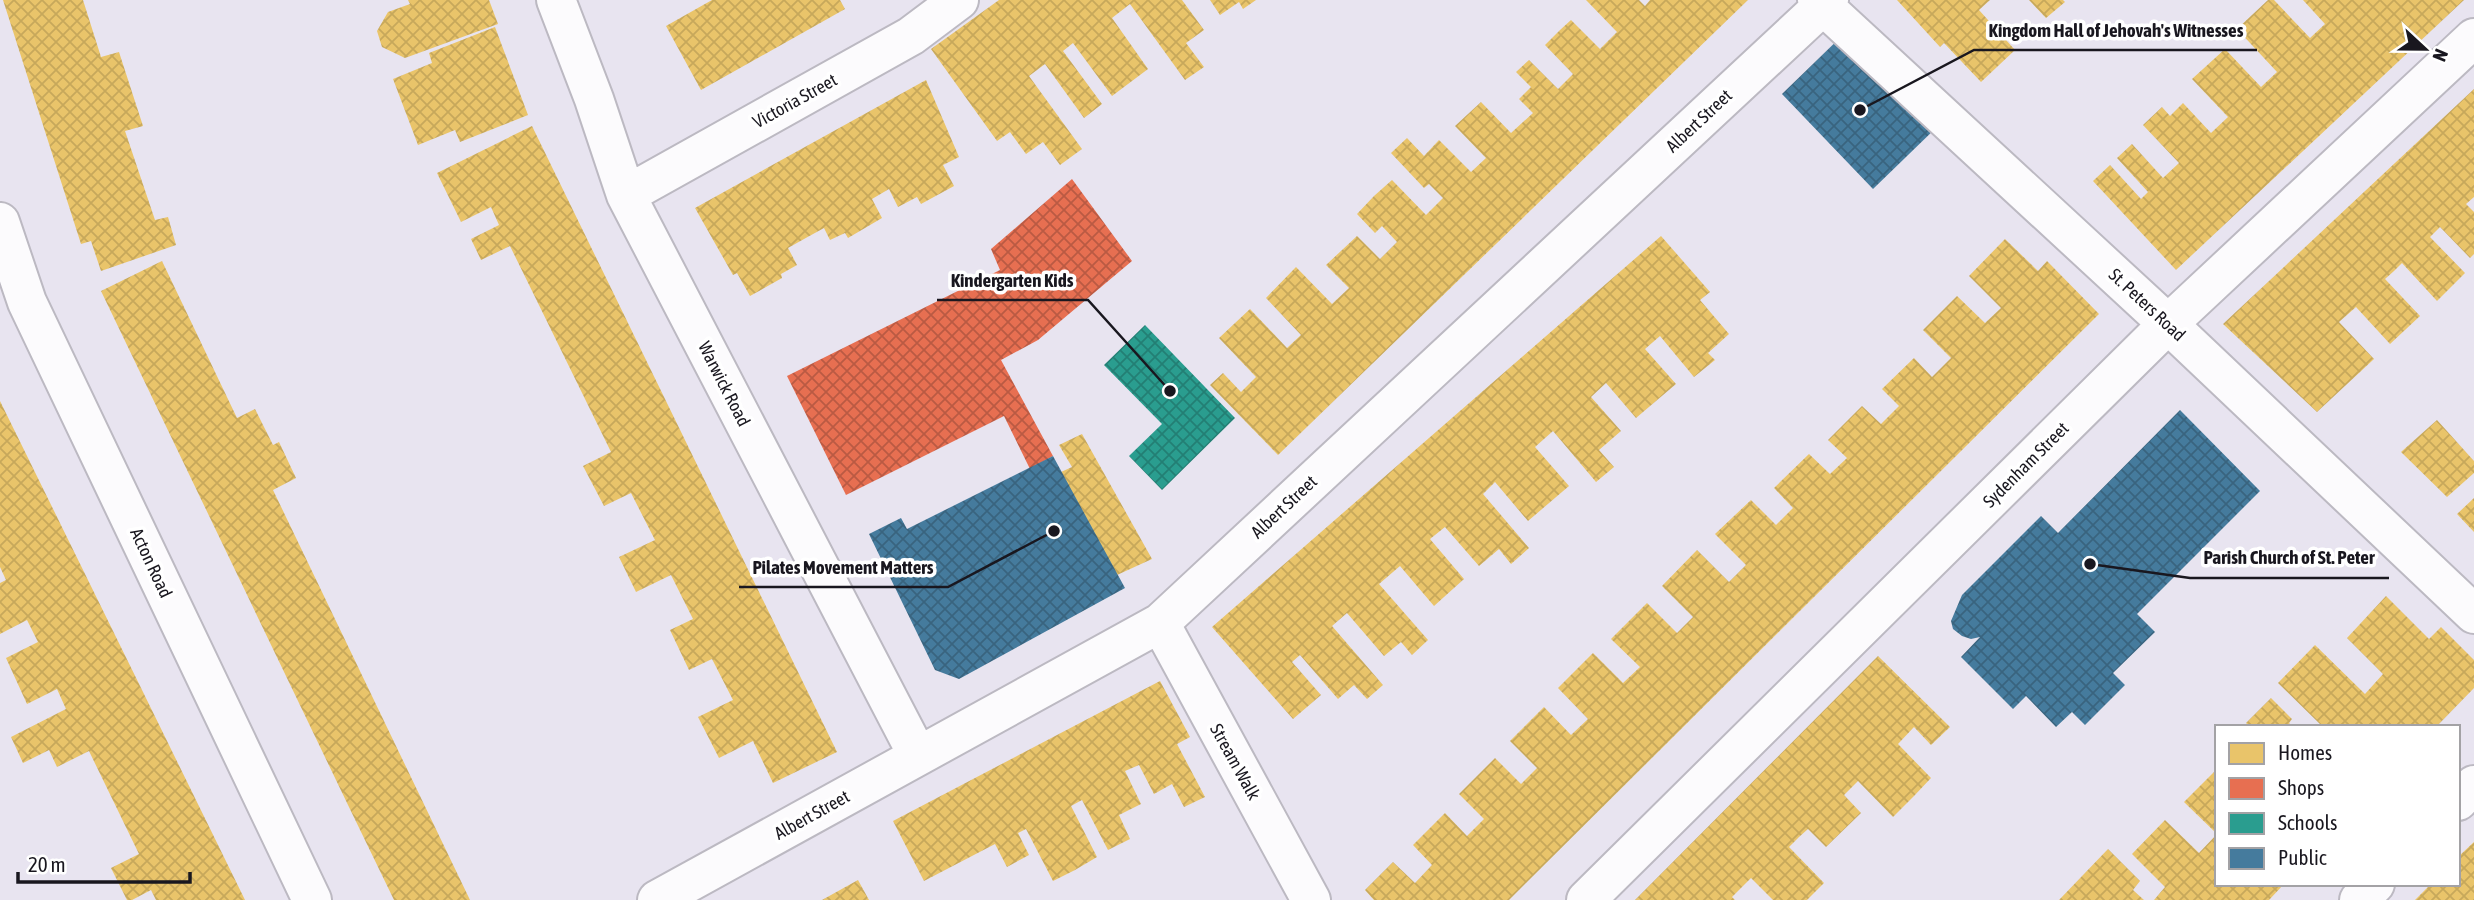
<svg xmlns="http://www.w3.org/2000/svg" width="2474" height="900" font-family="'Asap Condensed',sans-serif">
	<defs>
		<pattern id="homes-cross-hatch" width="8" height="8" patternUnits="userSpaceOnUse" patternTransform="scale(1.75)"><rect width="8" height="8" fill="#e9c46a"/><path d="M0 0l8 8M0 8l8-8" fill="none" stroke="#c7a85b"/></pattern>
		<pattern id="shops-cross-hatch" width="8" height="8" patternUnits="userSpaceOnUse" patternTransform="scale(1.75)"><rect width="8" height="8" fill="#e76f51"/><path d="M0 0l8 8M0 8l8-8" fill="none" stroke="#ba5a43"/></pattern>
		<pattern id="schools-cross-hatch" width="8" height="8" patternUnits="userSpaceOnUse" patternTransform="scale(1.75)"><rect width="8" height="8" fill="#2a9d8f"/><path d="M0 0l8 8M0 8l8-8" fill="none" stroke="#237f74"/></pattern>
		<pattern id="public-cross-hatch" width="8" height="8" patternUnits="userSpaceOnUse" patternTransform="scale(1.75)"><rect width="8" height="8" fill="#457b9d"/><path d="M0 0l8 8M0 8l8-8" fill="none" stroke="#39647f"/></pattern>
	</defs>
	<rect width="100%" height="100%" fill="#e8e4f0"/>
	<!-- homes -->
	<path fill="url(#homes-cross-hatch)" d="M3 0H83L101 57 119 52 143 126 125 131 155 220 168 217 176 245 101 271 91 241 81 244Z
		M408 0H489L498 24 405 58 382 47 377 31 388 12 410 4Z
		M712 0H840L845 9 701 90 666 26Z
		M999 0H1182L1204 30 1186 43 1204 67 1185 80 1130 4 1112 18 1148 69 1112 96 1073 43 1063 51 1102 104 1084 118 1045 64 1029 76 1082 149 1060 165 1043 142 1026 154 1010 132 997 141 931 49Z
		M1210 0H1256L1243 9 1239 2 1220 15Z
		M1586 0H1639L1645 6 1650 0H1748L1278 455 1210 385 1223 373 1241 392 1256 377 1219 338 1250 309 1287 348 1301 335 1266 298 1296 267 1332 304 1349 288 1326 265 1357 236 1380 259 1397 242 1382 226 1375 233 1357 214 1374 196 1392 180 1426 215 1443 198 1429 184 1424 188 1391 153 1407 138 1424 156 1439 140 1471 172 1486 158 1455 126 1481 102 1511 133 1533 113 1519 99 1531 87 1516 72 1529 60 1558 89 1573 74 1545 45 1560 30 1571 20 1600 49 1617 32Z
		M1897 0H1990L1979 10 2015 50 1981 82 1944 43 1940 47Z
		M2029 0H2063L2065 2 2046 18Z
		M2268 0H2274L2310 38 2325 24 2303 0H2464L2176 270 2093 181 2110 165 2141 199 2148 192 2117 158 2132 144 2163 178 2179 163 2143 125 2162 107 2170 116 2183 103 2211 133 2228 117 2192 79 2225 49 2261 87 2277 72 2237 29Z
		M495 27 528 115 460 142 455 130 418 145 393 79 432 63 429 53Z
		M926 80 959 157 943 165 954 186 921 204 917 197 898 207 889 189 872 199 882 218 848 238 845 233 830 240 824 228 804 239 788 248 797 265 781 274 782 278 750 296 737 273 733 275 695 208Z
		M2474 89V197L2466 204 2474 212V254L2470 258 2440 227 2430 237 2465 273 2437 301 2402 263 2394 271 2385 279 2420 316 2390 344 2356 307 2339 322 2374 359 2317 412 2223 324Z
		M532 126 837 752 773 783 753 741 719 758 698 717 733 700 712 659 689 670 670 630 693 619 671 575 636 592 619 557 655 540 631 493 604 506 583 466 611 452 510 246 481 260 471 239 499 225 491 207 461 222 437 173Z
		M1661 236 1710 292 1700 300 1729 334 1708 353 1715 360 1694 377 1660 336 1645 349 1676 384 1636 418 1606 383 1591 397 1621 431 1599 450 1614 467 1596 482 1553 431 1535 447 1569 486 1528 521 1495 482 1483 494 1529 548 1511 564 1499 549 1479 566 1445 527 1430 539 1464 579 1434 606 1400 566 1379 584 1428 640 1412 655 1401 642 1384 656 1347 613 1332 626 1383 685 1367 699 1354 685 1338 699 1300 655 1292 662 1321 695 1293 719 1212 627Z
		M2005 239 2038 271 2047 261 2099 314 1509 900H1374L1365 890 1393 862 1415 883 1432 865 1413 845 1445 813 1467 836 1484 819 1459 794 1495 758 1521 784 1537 768 1510 741 1544 707 1571 735 1588 719 1558 688 1593 653 1623 683 1640 667 1611 639 1647 603 1677 633 1693 617 1662 586 1697 550 1729 582 1746 565 1715 534 1751 500 1776 525 1793 508 1774 488 1809 454 1830 474 1847 458 1828 440 1862 406 1881 424 1899 406 1882 389 1914 358 1932 377 1951 358 1923 330 1957 296 1985 323 2001 308 1969 276Z
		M162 261 237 418 255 409 273 445 279 442 296 478 273 490 470 900H394L348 805 101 291Z
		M0 401 143 692 245 900H156L151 890 132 900H127L111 868 139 854 89 751 57 767 49 750 23 763 11 737 66 709 57 689 27 704 6 658 38 642 27 620 0 634V583L6 580 0 567Z
		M2437 420 2474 461V473L2447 497 2401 452Z
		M1082 434 1152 559 1117 575 1061 472 1072 467 1059 445Z
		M2474 498V532L2457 514Z
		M2386 596 2429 639 2441 627 2474 660V688L2436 727H2323L2278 683 2315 645 2365 694 2383 674 2347 638Z
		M1878 656 1950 727 1931 745 1914 727 1898 744 1931 778 1914 796 1893 817 1858 781 1844 795 1861 813 1826 847 1808 829 1799 837 1789 847 1824 883 1807 900H1773L1751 878 1732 897 1735 900H1635Z
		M1160 681 1190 737 1177 744 1205 797 1184 807 1172 784 1154 794 1139 765 1125 771 1141 804 1119 815 1130 839 1108 850 1082 800 1071 806 1097 857 1075 870 1053 881 1026 829 1018 833 1029 855 1007 867 995 844 924 881 893 821Z
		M2271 698 2292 719 2289 723 2293 727H2250L2246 723Z
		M2217 769V834L2184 802Z
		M2165 820 2199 853 2217 834V884H2284L2269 900H2154L2165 887 2132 854Z
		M2474 842V900H2415L2431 884H2458V857Z
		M2108 849 2140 881 2133 890 2144 900H2059Z
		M858 880 869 900H822Z"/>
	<!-- shops -->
	<path fill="url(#shops-cross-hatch)" d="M1072 179 1132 261 1038 340 1001 360 1053 456 1030 469 1004 416 846 495 787 376 1000 270 991 249Z"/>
	<!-- schools -->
	<path fill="url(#schools-cross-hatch)" d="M1145 325 1235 418 1162 490 1129 456 1162 424 1104 365Z"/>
	<!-- public -->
	<path fill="url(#public-cross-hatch)" d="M1848 30 1939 125 1873 189 1782 94Z
		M2180 410 2260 491 2137 614 2155 632 2113 673 2125 685 2085 725 2072 712 2056 727 2026 696 2013 709 1961 657 1980 637 1971 639 1962 636 1953 629 1951 621 1962 595 2041 516 2058 533Z
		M1053 456 1125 588 959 679 935 670 869 534 901 518 907 529Z"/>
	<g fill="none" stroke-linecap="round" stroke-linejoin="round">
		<defs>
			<path id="street" d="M556 0 594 99 626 195 918 756
				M1817 0 2168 324 2474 614
				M626 195 911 36 959 0
				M0 222 27 302 312 900
				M1160 623 1311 900
				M2458 801 2474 785
				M657 900 1160 623 1829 0
				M1586 900 2168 324 2474 38
				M2359 900 2375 884"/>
		</defs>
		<!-- street casing -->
		<use href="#street" stroke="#bcb9c2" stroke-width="42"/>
		<!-- street -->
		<use href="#street" stroke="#fcfbfd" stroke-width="38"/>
	</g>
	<g text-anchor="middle" stroke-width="7" stroke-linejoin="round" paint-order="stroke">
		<!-- street labels -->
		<g font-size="18" fill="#19171f" stroke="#fff">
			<text transform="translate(795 101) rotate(-29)" y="6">Victoria Street</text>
			<text transform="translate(1699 121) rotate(-43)" y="6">Albert Street</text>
			<text transform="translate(2147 305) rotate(43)" y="6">St. Peters Road</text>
			<text transform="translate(724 384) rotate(63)" y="6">Warwick Road</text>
			<text transform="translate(2026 465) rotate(-45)" y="6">Sydenham Street</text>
			<text transform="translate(1284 507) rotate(-43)" y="6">Albert Street</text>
			<text transform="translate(151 563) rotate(65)" y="6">Acton Road</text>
			<text transform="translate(1235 762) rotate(61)" y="6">Stream Walk</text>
			<text transform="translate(812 815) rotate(-29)" y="6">Albert Street</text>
		</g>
	</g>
	<!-- callouts -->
	<path fill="none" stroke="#19171f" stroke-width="2.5" d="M1860 110L1974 50H2257M1170 391L1088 300H937M2090 564L2190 578H2389M1054 531L948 587H739"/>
	<g fill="#19171f" stroke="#fff" stroke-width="2.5">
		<circle cx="1860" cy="110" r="7"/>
		<circle cx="1170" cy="391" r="7"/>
		<circle cx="2090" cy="564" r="7"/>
		<circle cx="1054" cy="531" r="7"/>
	</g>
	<g font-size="19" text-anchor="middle" font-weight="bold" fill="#19171f" stroke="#fff" stroke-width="7" stroke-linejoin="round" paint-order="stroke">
		<text x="2116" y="37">Kingdom Hall of Jehovah's Witnesses</text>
		<text x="1012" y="287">Kindergarten Kids</text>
		<text x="2289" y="564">Parish Church of St. Peter</text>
		<text x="843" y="574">Pilates Movement Matters</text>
	</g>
	<!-- legend -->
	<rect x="2215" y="725" width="245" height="161" fill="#ffffff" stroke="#a3a2a5" stroke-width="2"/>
	<rect x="2229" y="743" width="35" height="21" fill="#e9c46a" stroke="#a3a2a5" stroke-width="2"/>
	<text x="2278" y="760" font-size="21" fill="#19171f">Homes</text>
	<rect x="2229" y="778" width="35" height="21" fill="#e76f51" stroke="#a3a2a5" stroke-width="2"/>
	<text x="2278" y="795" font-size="21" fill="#19171f">Shops</text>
	<rect x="2229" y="813" width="35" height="21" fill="#2a9d8f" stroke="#a3a2a5" stroke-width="2"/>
	<text x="2278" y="830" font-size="21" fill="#19171f">Schools</text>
	<rect x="2229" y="848" width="35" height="21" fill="#457b9d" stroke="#a3a2a5" stroke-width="2"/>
	<text x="2278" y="865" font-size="21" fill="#19171f">Public</text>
	<!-- north arrow -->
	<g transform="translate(2425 49) rotate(112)" stroke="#ffffff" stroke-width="5" paint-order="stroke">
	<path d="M0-5L12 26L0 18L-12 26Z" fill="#19171f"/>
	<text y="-10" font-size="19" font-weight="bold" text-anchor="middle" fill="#19171f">N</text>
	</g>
	<!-- scale -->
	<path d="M18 872v10h172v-10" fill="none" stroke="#19171f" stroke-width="3.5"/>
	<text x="28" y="872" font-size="21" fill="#19171f" stroke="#ffffff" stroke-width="5" paint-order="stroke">20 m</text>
</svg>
